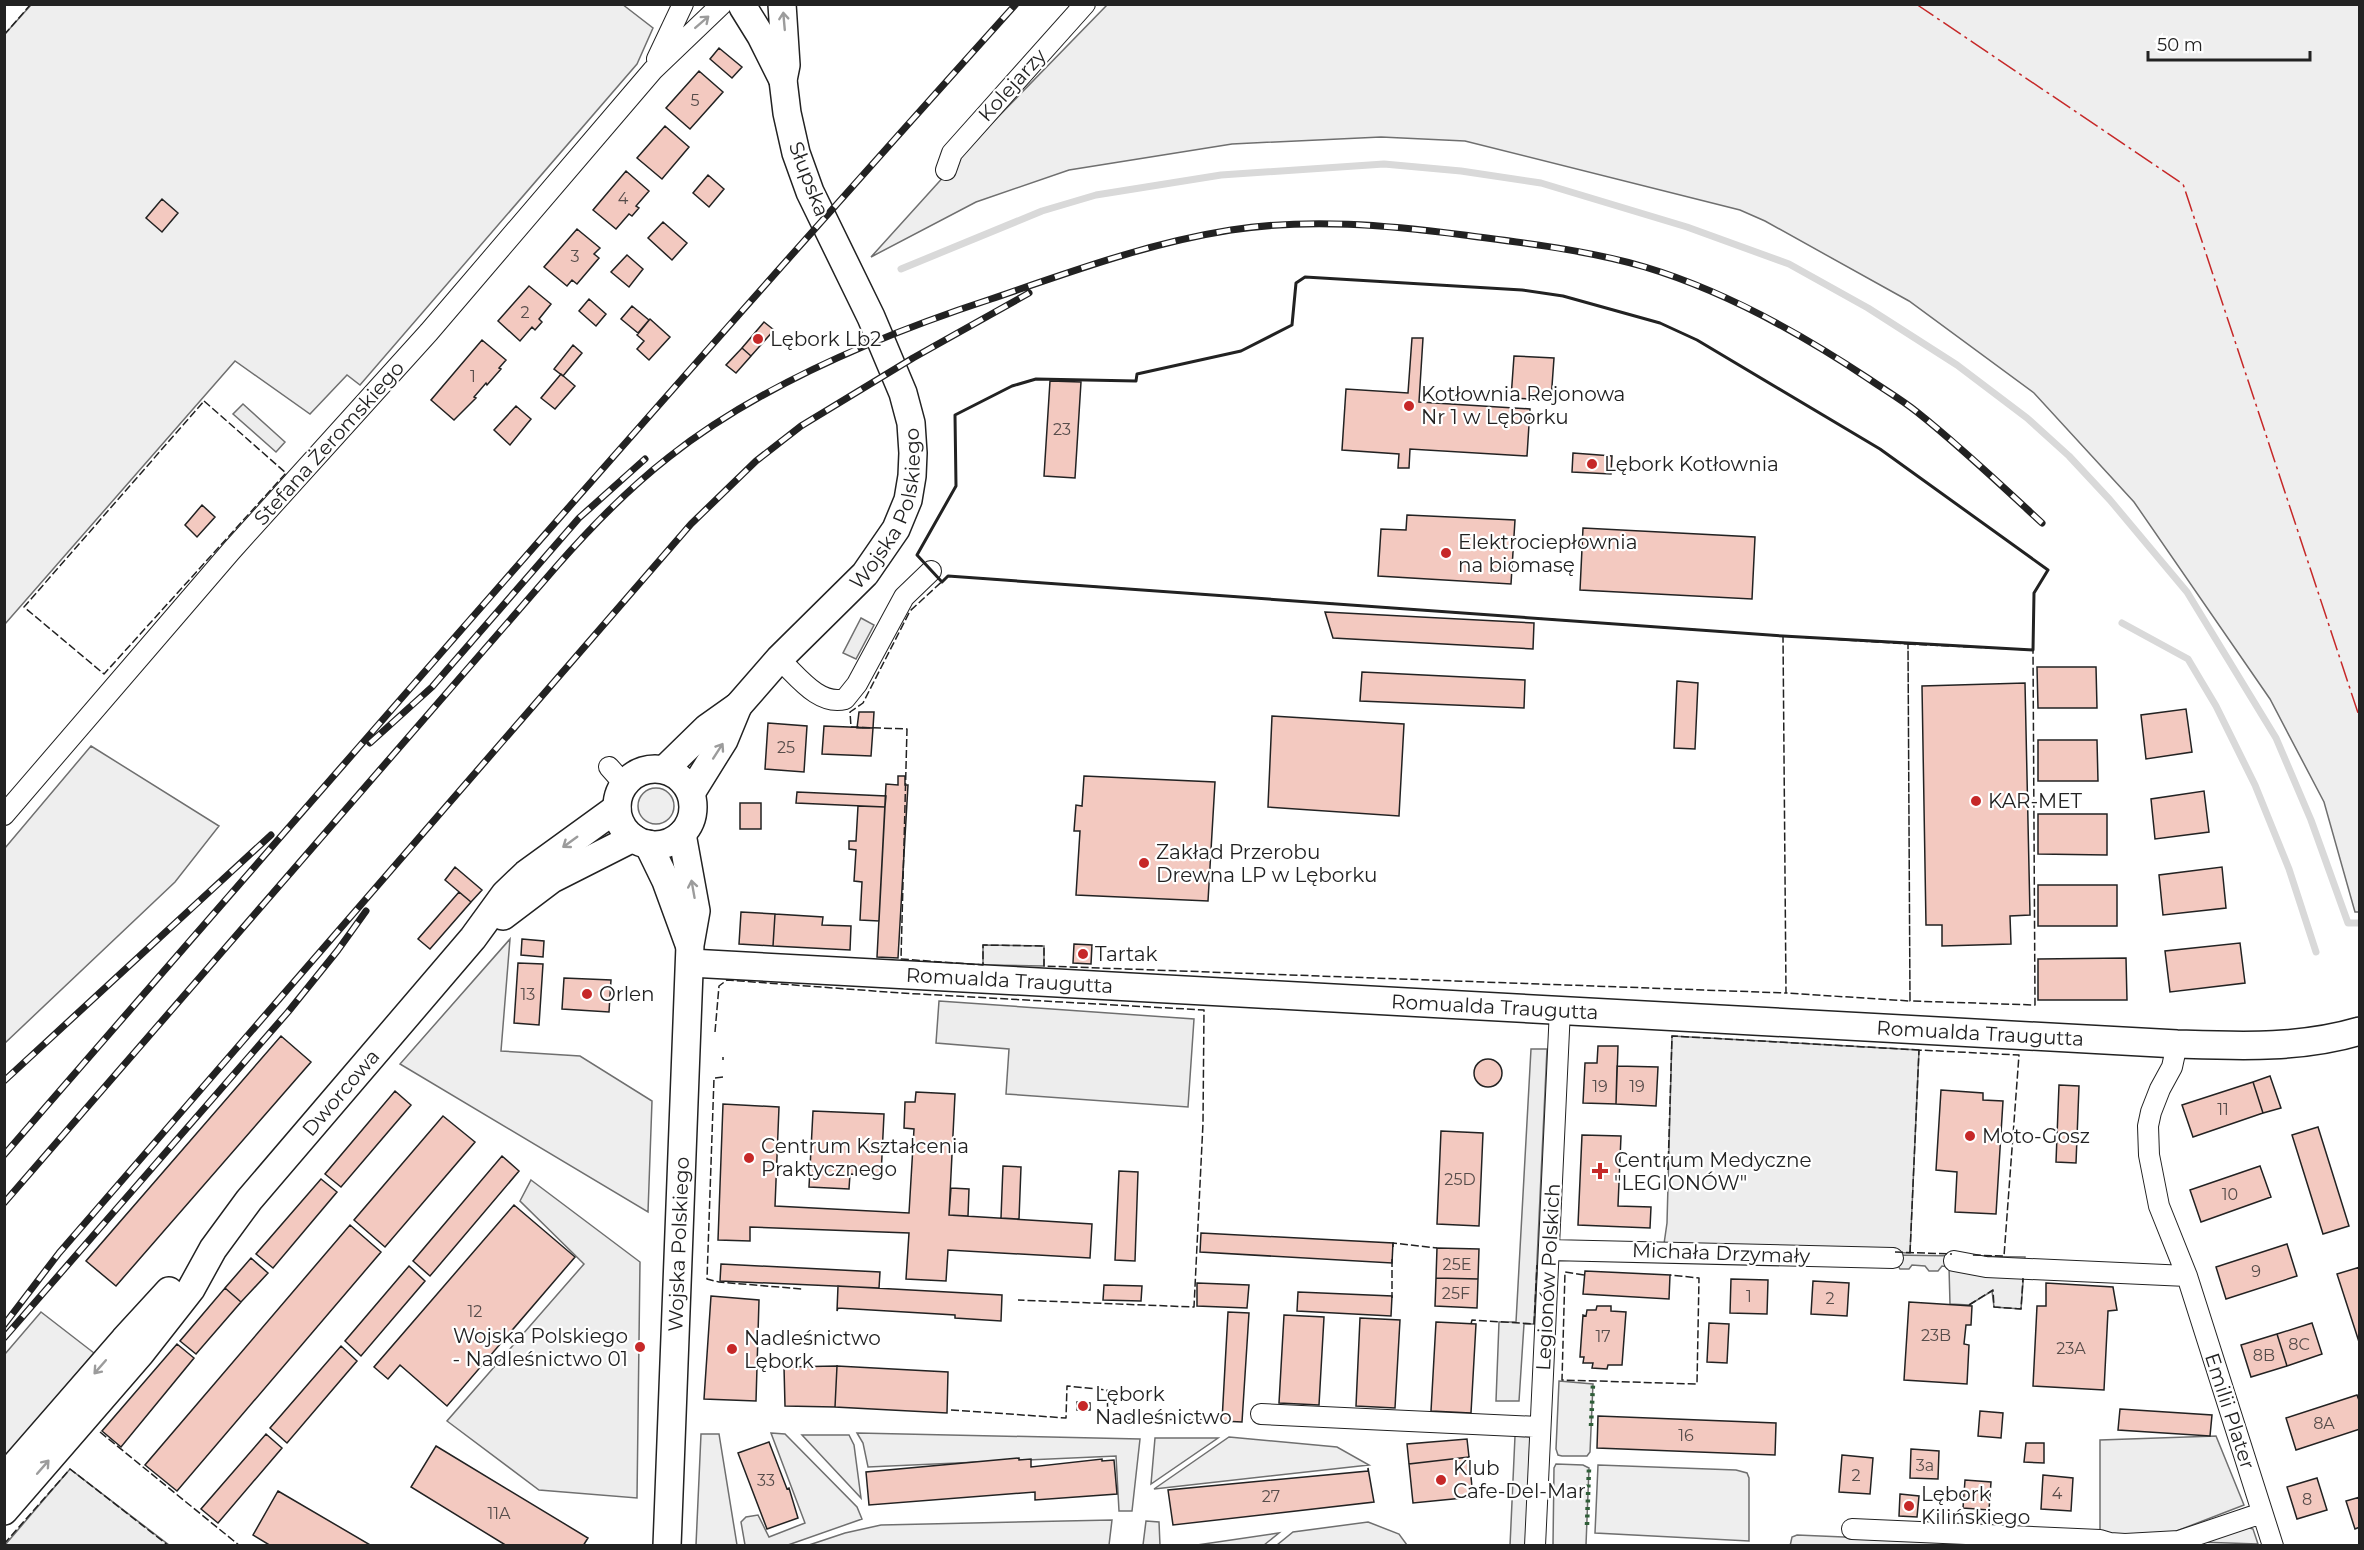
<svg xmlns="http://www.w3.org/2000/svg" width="2364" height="1550" font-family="Montserrat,sans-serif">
	<rect width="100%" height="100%" fill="#fff"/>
	<!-- green -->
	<path fill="#eee" stroke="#6f6f6f" stroke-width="1.5" d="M622 4 653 28 637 64 360 385 347 375 310 414 235 361 5 624 4 35 31 5Z
		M1107 5H2359V912H2355L2324 802 2270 699 2134 502 2034 393 1909 301 1765 221 1740 210 1465 141 1381 137 1232 144 1069 170 976 202 871 257 994 121Z
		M91 746 219 826 175 882 5 1043V848Z
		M638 806a18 18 0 1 1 36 0a18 18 0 1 1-36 0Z
		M510 939 501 1051 580 1056 652 1101 648 1212 400 1064Z
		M41 1312 94 1353 5 1458V1354Z
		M1559 1381 1593 1384 1590 1452 1587 1456H1562L1558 1455 1556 1449Z
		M771 1433 785 1434 857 1507 862 1519 788 1545H745L741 1522 746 1517 758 1515 769 1537 805 1523Z
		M857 1433 1140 1439 1132 1511H1119L1116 1456 868 1467 863 1443Z
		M701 1434H719L737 1545H696Z
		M802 1435H849L854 1445 861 1498Z
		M1229 1437 1337 1447 1369 1465 1154 1489Z
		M1155 1438H1218L1151 1484Z
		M1556 1464 1583 1465 1589 1468 1586 1545H1553L1554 1468Z
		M1598 1465 1736 1470 1747 1473 1749 1478V1541L1595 1533Z
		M1112 1520 1109 1545H809L845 1533 881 1525Z
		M1368 1522 1399 1534 1407 1545H1277L1293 1532Z
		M2247 1527 2253 1529 2258 1544 2198 1542Z
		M1279 1533 1264 1545H1197Z
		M1797 1535 1984 1543V1545L1790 1546 1792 1537Z"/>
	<!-- parking -->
	<path fill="#ededed" stroke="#6f6f6f" stroke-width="1.5" d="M243 404 285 442 276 452 233 414Z
		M861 618 874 625 856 659 843 653Z
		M983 945 1044 946V966L983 965Z
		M939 1001 1194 1019 1188 1107 1006 1094 1009 1049 936 1043Z
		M1672 1036 1919 1050 1910 1253 1664 1244 1667 1223Z
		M1531 1049H1547L1534 1324H1524L1519 1401H1496L1499 1322H1516Z
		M531 1180 640 1262 637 1498 539 1490 447 1421 584 1264 520 1201Z
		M1892 1255 2025 1257 2021 1309 1994 1307 1992 1291 1969 1305 1950 1304 1949 1267 1942 1266 1938 1271H1929L1925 1266 1912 1265 1909 1269H1900Z
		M1515 1436 1530 1437 1527 1545 1510 1546Z
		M2216 1436 2244 1505 2174 1532 2100 1540V1440Z
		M70 1469 169 1545H5Z
		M1146 1521 1159 1522 1160 1545H1143Z"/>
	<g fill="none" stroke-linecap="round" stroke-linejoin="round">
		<!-- stream -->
		<path stroke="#d9d9d9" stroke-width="7" d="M901 269 1042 211 1096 195 1221 175 1384 164 1461 171 1541 183 1687 227 1789 264 1868 308 1957 365 2027 418 2069 456 2110 500 2187 592 2276 738 2311 820 2348 923H2360
			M2122 623 2188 659 2216 706 2255 785 2289 869 2316 952"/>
	</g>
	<!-- building -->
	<path fill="#f3c9c0" stroke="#222" stroke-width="1.5" d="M719 48 742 67 732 78 710 59Z
		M699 71 723 92 690 129 666 108Z
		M665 126 689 147 662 179 637 158Z
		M626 171 649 191 636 206 639 208 632 216 629 214 616 229 593 210Z
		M708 175 724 189 709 207 693 193Z
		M162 199 178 213 162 232 146 218Z
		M663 222 687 243 672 260 648 238Z
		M577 229 600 248 594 254 599 258 577 284 572 280 567 286 544 267Z
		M627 255 643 269 629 287 611 272Z
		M529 286 551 304 539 319 542 322 535 330 532 327 520 341 498 321Z
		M589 299 606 314 596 326 579 311Z
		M632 306 649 320 638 333 621 319Z
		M650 319 670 337 649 360 637 349 644 341 637 335Z
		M764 322 774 330 751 356 742 348Z
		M1412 338H1423L1419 402 1530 409 1527 456 1410 449 1409 468H1398L1399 454 1342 450 1346 389 1408 393Z
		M482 340 506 360 499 368 501 369 487 385 486 383 474 397 476 398 454 420 431 400Z
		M573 345 582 353 563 376 554 369Z
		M742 348 751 356 736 373 726 365Z
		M1514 356 1554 358 1551 400 1511 398Z
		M561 374 575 386 555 409 541 398Z
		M1050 381 1081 382 1075 478 1044 476Z
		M516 406 531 419 510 445 494 430Z
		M1573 453 1612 456 1611 474 1572 472Z
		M202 505 215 517 197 537 185 525Z
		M1407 515 1515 520 1511 584 1378 576 1381 529 1406 530Z
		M1583 528 1755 537 1752 599 1580 590Z
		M1325 612 1534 623 1533 649 1333 638Z
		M2037 667H2096L2097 708H2038Z
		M1362 672 1525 680 1524 708 1360 701Z
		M1677 681 1698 683 1695 749 1674 748Z
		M2025 683 2030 915 2010 916 2011 944 1942 946V925H1926L1922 686Z
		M2186 709 2192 752 2146 759 2141 715Z
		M859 712H874L873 728H857Z
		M1272 716 1404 724 1399 816 1268 807Z
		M768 723 807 726 804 772 765 769Z
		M824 726 873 728 871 756 822 754Z
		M2038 740H2097L2098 781H2038Z
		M898 776H905V785H908L898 958 877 957 886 784 898 785Z
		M1084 776 1215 782 1208 901 1076 895 1080 831H1074L1076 805 1082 806Z
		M2204 791 2209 832 2155 839 2151 799Z
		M797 792 886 796 885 807 796 803Z
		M740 803H761V829H740Z
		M858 806 885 807 879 921 860 920 862 882 854 881 856 850 849 849V841H856Z
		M2038 814H2107V855L2038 854Z
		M455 867 482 890 471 902 445 880Z
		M2222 867 2226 908 2163 915 2159 875Z
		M2038 885H2117V926H2038Z
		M459 892 471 902 430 949 418 939Z
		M741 912 775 914 773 946 739 944Z
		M775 914 823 917 822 925 851 926 850 950 773 946Z
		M522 939 544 941 543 957 521 955Z
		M2240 943 2245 983 2170 992 2165 951Z
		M1074 944 1092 945 1091 964 1073 963Z
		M2126 958 2127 1000H2038V959Z
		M518 963 543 964 539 1025 514 1023Z
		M564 978 611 980 609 1012 562 1009Z
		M281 1036 311 1062 116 1286 86 1261Z
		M1598 1046H1618L1616 1104 1583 1103 1585 1063H1597Z
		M1474 1073a14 14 0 1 1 28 0a14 14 0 1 1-28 0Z
		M1617 1066 1658 1067 1656 1106 1616 1104Z
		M2270 1076 2281 1108 2263 1113 2253 1082Z
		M2253 1082 2263 1113 2193 1137 2182 1105Z
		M2059 1085 2079 1086 2076 1163 2056 1162Z
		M1941 1090 1983 1093V1100L2003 1101 1996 1214 1955 1212 1957 1172 1936 1170Z
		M395 1091 411 1105 341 1187 325 1174Z
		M916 1092 955 1094 949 1215 1092 1224 1090 1258 948 1250 946 1281 906 1279 909 1233 750 1227V1241L718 1240 723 1104 779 1107 775 1206 909 1213 914 1129 904 1128 905 1102H915Z
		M813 1111 884 1114 881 1176 850 1174 849 1189 809 1187Z
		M443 1116 475 1142 385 1247 354 1220Z
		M2318 1127 2349 1226 2323 1234 2292 1135Z
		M1441 1131 1483 1133 1479 1226 1437 1224Z
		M1582 1135 1621 1136 1618 1206 1651 1207 1650 1228 1578 1225Z
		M502 1156 519 1171 430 1276 413 1261Z
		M1003 1166 1021 1167 1019 1219 1001 1218Z
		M2260 1166 2271 1197 2201 1222 2190 1190Z
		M1119 1171 1138 1172 1135 1261 1115 1260Z
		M321 1179 337 1192 273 1268 256 1254Z
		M951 1188 969 1189 968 1216 949 1215Z
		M514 1205 575 1257 447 1406 400 1365 388 1379 374 1367Z
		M350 1225 381 1252 177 1491 145 1465Z
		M1201 1233 1393 1243 1392 1263 1200 1252Z
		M2287 1244 2297 1276 2226 1299 2216 1267Z
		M1437 1248 1479 1249 1478 1279 1436 1278Z
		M251 1258 268 1273 241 1302 225 1288Z
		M721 1264 880 1272 879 1288 720 1281Z
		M409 1266 425 1281 361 1356 345 1341Z
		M2360 1267V1345L2337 1274Z
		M1585 1271 1670 1275 1669 1299 1583 1294Z
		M1436 1278 1478 1279 1477 1308 1435 1306Z
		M1731 1279 1768 1280 1767 1314 1730 1313Z
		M1813 1281 1849 1283 1847 1316 1811 1314Z
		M1197 1283 1249 1285 1247 1308 1197 1306Z
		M2046 1283 2113 1287 2117 1310 2108 1311 2104 1390 2033 1386 2037 1306H2046Z
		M1104 1285 1142 1286 1141 1301 1103 1300Z
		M838 1286 1002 1295 1001 1321 955 1318V1315L838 1308 837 1311Z
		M225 1288 241 1302 196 1354 180 1341Z
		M1298 1292 1392 1296 1391 1316 1297 1311Z
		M711 1296 759 1300 756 1401 704 1399Z
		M1909 1302 1972 1306 1971 1325H1966L1964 1344 1969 1345 1967 1384 1904 1380Z
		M1597 1306H1611V1311L1626 1312 1622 1365H1608L1607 1369 1592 1368 1593 1363H1583L1584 1357H1580L1583 1315 1586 1316 1587 1310H1596Z
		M1228 1312 1249 1313 1242 1422 1222 1421Z
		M1284 1315 1324 1317 1319 1405 1279 1403Z
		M1360 1318 1400 1320 1395 1408 1356 1406Z
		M1436 1322 1476 1324 1471 1413 1431 1411Z
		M1709 1323 1729 1324 1727 1363 1707 1362Z
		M2312 1323 2322 1354 2287 1366 2277 1334Z
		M2277 1334 2287 1366 2251 1377 2241 1345Z
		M177 1344 194 1358 121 1447 102 1431Z
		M341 1346 357 1361 287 1443 270 1428Z
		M837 1366 948 1372 947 1413 835 1407Z
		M837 1366 835 1407 785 1406 784 1367Z
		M2357 1395 2360 1403V1429L2296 1450 2286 1418Z
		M1077 1402 1090 1403V1410H1077Z
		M2120 1409 2212 1415 2210 1436 2118 1430Z
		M1980 1411 2003 1413 2001 1438 1978 1436Z
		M1598 1416 1776 1423 1775 1455 1597 1448Z
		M266 1434 282 1448 218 1523 201 1509Z
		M1467 1439 1469 1457 1409 1464 1407 1444Z
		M769 1442 787 1489 789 1488 798 1518 767 1529 738 1453Z
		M2026 1443H2044V1463L2024 1462Z
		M436 1446 588 1538 583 1546H507L411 1487Z
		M1911 1449 1939 1451 1938 1479 1910 1478Z
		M1842 1455 1873 1458 1870 1494 1839 1492Z
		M1469 1457 1473 1497 1413 1503 1409 1464Z
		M1019 1458V1460L1031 1459V1467L1102 1459V1461L1114 1460 1117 1494 1035 1500V1492L869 1505 866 1472Z
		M1368 1468 1374 1502 1173 1525 1168 1490 1368 1471Z
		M2043 1475 2073 1478 2071 1511 2041 1509Z
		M2317 1478 2327 1510 2297 1519 2287 1487Z
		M1965 1480 1991 1482 1989 1510 1963 1508Z
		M278 1491 372 1546H271L253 1535Z
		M1900 1494 1919 1496 1917 1517 1899 1516Z
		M2360 1497V1527L2355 1529 2346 1501Z"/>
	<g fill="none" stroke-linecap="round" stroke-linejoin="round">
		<defs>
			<path id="street" d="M657 59 683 4
				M946 170 952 153 1085 4
				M779 659C797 675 818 706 845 699L857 684 904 597 931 571
				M609 767 624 784
				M4 815 232 550 429 332 653 70 722 4
				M2177 1044 2172 1067 2160 1089 2151 1112 2148 1126 2149 1155 2159 1206 2187 1276 2273 1546
				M1549 1250 1893 1258
				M1954 1261 1986 1267 2187 1276
				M1261 1414 1539 1427
				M1852 1529 2100 1540 2110 1543 2125 1544 2179 1541 2262 1513
				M1535 1546 1560 1009"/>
			<g id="secondary">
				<path d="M743 7 761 36 783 80"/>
				<circle cx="655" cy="807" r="38"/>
				<path id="s1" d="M665 769 707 728 738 706 779 659 865 574 896 529 908 500 912 476 913 453 911 423 903 393 871 317 810 192 796 153 787 113 783 80 786 65 782 4"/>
				<path d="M691 793 724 740 738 706"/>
				<path d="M648 844 666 881 689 944"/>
				<path d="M503 916 552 879 633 838"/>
				<path id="s2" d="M690 963 2177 1044C2239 1046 2299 1049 2360 1031"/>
				<path d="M4 1478 124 1340 169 1291"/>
				<path id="s3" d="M4 1511 140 1354 191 1289 213 1249 249 1200 473 938 505 894 526 874 617 808"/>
				<path id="s4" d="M667 1546 690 945 696 911 682 834"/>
			</g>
		</defs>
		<!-- street casing -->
		<use href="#street" stroke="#222" stroke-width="22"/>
		<!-- secondary casing -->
		<use href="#secondary" stroke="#222" stroke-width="30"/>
		<!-- street -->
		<use href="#street" stroke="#fff" stroke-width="20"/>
		<!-- secondary -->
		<use href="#secondary" stroke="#fff" stroke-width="27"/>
		<defs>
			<path id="rail" d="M370 743 432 687 579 518 645 459
				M4 1081 271 835
				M4 1155C339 769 674 384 1016 4
				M4 1203 556 567C591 527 628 489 669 457 760 385 881 335 991 299 1070 272 1148 243 1231 230 1309 218 1387 225 1464 235 1524 243 1587 250 1645 267 1725 291 1800 333 1869 379 1885 390 1902 400 1917 412 1961 447 2001 485 2042 523
				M4 1325 59 1253 691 524 756 461 801 426 913 358 1029 293
				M4 1338 288 1012 338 950 366 911"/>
		</defs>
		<!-- rail casing -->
		<use href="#rail" stroke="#222" stroke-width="7"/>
		<!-- rail -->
		<use href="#rail" stroke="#fff" stroke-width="4.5" stroke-dasharray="14" stroke-linecap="butt"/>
		<!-- hedge -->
		<path stroke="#2f5e38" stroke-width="4.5" stroke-dasharray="3 4.5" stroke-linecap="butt" d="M1591 1426 1593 1384
			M1587 1525 1589 1468"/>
		<!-- fence -->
		<path stroke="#222" stroke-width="1.5" stroke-dasharray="8 3" stroke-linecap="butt" d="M4 35 31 4
			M204 401 286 473 104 674 24 607Z
			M948 576 1783 636 1786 993 1044 966V946L983 945V965L901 959 907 729 851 727 850 712 863 703 910 611Z
			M1783 636 1908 644 1910 1001 1786 993Z
			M1908 644 2033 650 2035 1005 1910 1001Z
			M715 1032 719 986 727 980 901 993 1204 1010 1203 1123 1194 1307 1018 1300
			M723 1057V1060
			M723 1077 714 1078 707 1279 719 1282 802 1289
			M1668 1170 1672 1036 1919 1050
			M1393 1247V1243L1437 1248
			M1895 1252 1952 1254
			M1910 1253 1919 1050 2019 1055 2004 1256 1970 1255
			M1392 1259V1298
			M1584 1275 1565 1272 1562 1380 1697 1384 1699 1278 1670 1275
			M1969 1305 1993 1290 1994 1307 2021 1309 2023 1278
			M1471 1324 1472 1320 1534 1324 1537 1265
			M951 1410 1066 1418 1067 1386 1107 1390 1108 1419 1219 1420
			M100 1432 240 1546
			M4 1544 70 1469 169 1546"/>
		<!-- wall -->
		<path stroke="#222" stroke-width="3" d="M1305 277 1522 290 1563 296 1660 323 1697 340 1880 449 2048 570 2034 593 2033 650 1783 636 948 576 942 582 917 555 956 486 955 415 1012 386 1036 379 1136 381 1137 374 1241 351 1292 325 1296 283Z"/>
		<!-- power -->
		<path stroke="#c62828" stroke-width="1.5" stroke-dasharray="21 4.5 3 4.5" stroke-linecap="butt" d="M1916 4 2183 184 2360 719"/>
	</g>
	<!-- one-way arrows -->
	<defs><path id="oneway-shaft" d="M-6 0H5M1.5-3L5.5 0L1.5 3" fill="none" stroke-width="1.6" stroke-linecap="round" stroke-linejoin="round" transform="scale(1.5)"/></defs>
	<g stroke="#9c9c9c">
		<use href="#oneway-shaft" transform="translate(784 21) rotate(-95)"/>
		<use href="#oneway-shaft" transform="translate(702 22) rotate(-41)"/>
		<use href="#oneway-shaft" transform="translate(718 751) rotate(-57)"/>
		<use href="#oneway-shaft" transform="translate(570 842) rotate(144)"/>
		<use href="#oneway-shaft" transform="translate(693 889) rotate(-100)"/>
		<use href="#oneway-shaft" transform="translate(100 1367) rotate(131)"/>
		<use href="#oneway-shaft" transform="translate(43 1467) rotate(-49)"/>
	</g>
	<!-- markers -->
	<g fill="#c62828" stroke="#fff" stroke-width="2">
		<circle cx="758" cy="339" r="6"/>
		<circle cx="1409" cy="406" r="6"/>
		<circle cx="1592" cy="464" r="6"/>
		<circle cx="1446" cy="553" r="6"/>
		<circle cx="1976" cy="801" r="6"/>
		<circle cx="1144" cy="863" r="6"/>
		<circle cx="1083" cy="954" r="6"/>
		<circle cx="587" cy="994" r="6"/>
		<circle cx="1970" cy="1136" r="6"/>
		<circle cx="749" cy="1158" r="6"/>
		<path d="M1597 1162h6v6h6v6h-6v6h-6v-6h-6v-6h6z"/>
		<circle cx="640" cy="1347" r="6"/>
		<circle cx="732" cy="1349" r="6"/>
		<circle cx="1083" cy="1406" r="6"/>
		<circle cx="1441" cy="1480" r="6"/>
		<circle cx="1909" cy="1506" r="6"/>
	</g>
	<g text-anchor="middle" stroke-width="4.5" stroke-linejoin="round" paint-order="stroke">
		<!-- number labels -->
		<g font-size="16" fill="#564c4a">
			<text x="695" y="106">5</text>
			<text x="623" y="204">4</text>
			<text x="575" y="262">3</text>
			<text x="525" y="318">2</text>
			<text x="473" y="382">1</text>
			<text x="1062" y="435">23</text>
			<text x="786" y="753">25</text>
			<text x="528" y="1000">13</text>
			<text x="1600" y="1092">19</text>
			<text x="1637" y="1092">19</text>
			<text x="2223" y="1115">11</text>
			<text x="1460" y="1185">25D</text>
			<text x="2230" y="1200">10</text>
			<text x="1457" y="1270">25E</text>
			<text x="2256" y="1277">9</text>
			<text x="1456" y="1299">25F</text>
			<text x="1749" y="1302">1</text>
			<text x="1830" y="1304">2</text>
			<text x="475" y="1317">12</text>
			<text x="1936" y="1341">23B</text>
			<text x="1603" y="1342">17</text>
			<text x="2299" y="1350">8C</text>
			<text x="2071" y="1354">23A</text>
			<text x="2264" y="1361">8B</text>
			<text x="2324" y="1429">8A</text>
			<text x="1686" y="1441">16</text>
			<text x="1925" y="1471">3a</text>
			<text x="1856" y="1481">2</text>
			<text x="766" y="1486">33</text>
			<text x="2057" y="1499">4</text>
			<text x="1271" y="1502">27</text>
			<text x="2307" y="1505">8</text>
			<text x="499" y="1519">11A</text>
		</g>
		<!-- street labels -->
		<g font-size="20" fill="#222" stroke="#fff">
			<text transform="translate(1012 85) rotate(-48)" y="7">Kolejarzy</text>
			<text transform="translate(809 179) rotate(69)" y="7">Słupska</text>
			<text transform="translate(329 443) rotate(-48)" y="7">Stefana Żeromskiego</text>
			<text dy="7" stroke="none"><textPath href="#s1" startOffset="351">Wojska Polskiego</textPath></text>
			<text dy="7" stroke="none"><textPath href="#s2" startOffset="320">Romualda Traugutta</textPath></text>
			<text dy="7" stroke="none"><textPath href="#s2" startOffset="806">Romualda Traugutta</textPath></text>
			<text dy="7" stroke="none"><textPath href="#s2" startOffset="1292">Romualda Traugutta</textPath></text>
			<text dy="7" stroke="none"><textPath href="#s3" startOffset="538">Dworcowa</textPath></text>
			<text dy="7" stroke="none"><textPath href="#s4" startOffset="302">Wojska Polskiego</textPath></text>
			<text transform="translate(1721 1253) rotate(2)" y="7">Michała Drzymały</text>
			<text transform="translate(1548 1277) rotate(-87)" y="7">Legionów Polskich</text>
			<text transform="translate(2230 1411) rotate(72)" y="7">Emilii Plater</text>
		</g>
		<!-- poi labels -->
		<g font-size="20" fill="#222" stroke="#fff" text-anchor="start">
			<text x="770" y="346">Lębork Lb2</text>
			<text x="1421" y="401">Kotłownia Rejonowa<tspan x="1421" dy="23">Nr 1 w Lęborku</tspan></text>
			<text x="1604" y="471">Lębork Kotłownia</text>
			<text x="1458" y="549">Elektrociepłownia<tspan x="1458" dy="23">na biomasę</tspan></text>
			<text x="1988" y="808">KAR-MET</text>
			<text x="1156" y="859">Zakład Przerobu<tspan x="1156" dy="23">Drewna LP w Lęborku</tspan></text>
			<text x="1095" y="961">Tartak</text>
			<text x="599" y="1001">Orlen</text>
			<text x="1982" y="1143">Moto-Gosz</text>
			<text x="761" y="1153">Centrum Kształcenia<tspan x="761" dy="23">Praktycznego</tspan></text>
			<text x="1614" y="1167">Centrum Medyczne<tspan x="1614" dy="23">"LEGIONÓW"</tspan></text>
			<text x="628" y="1343" text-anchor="end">Wojska Polskiego<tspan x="628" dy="23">- Nadleśnictwo 01</tspan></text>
			<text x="744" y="1345">Nadleśnictwo<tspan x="744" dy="23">Lębork</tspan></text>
			<text x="1095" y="1401">Lębork<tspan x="1095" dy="23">Nadleśnictwo</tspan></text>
			<text x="1453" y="1475">Klub<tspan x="1453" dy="23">Cafe-Del-Mar</tspan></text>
			<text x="1921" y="1501">Lębork<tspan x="1921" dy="23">Kilińskiego</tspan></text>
		</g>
	</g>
	<!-- border -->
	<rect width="2364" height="1550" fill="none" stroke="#222222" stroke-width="12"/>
	<!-- scale -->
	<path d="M2148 51v9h162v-9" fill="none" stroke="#222222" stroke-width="3"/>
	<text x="2157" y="51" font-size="18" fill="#222222" stroke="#ffffff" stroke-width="4.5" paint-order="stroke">50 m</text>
</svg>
